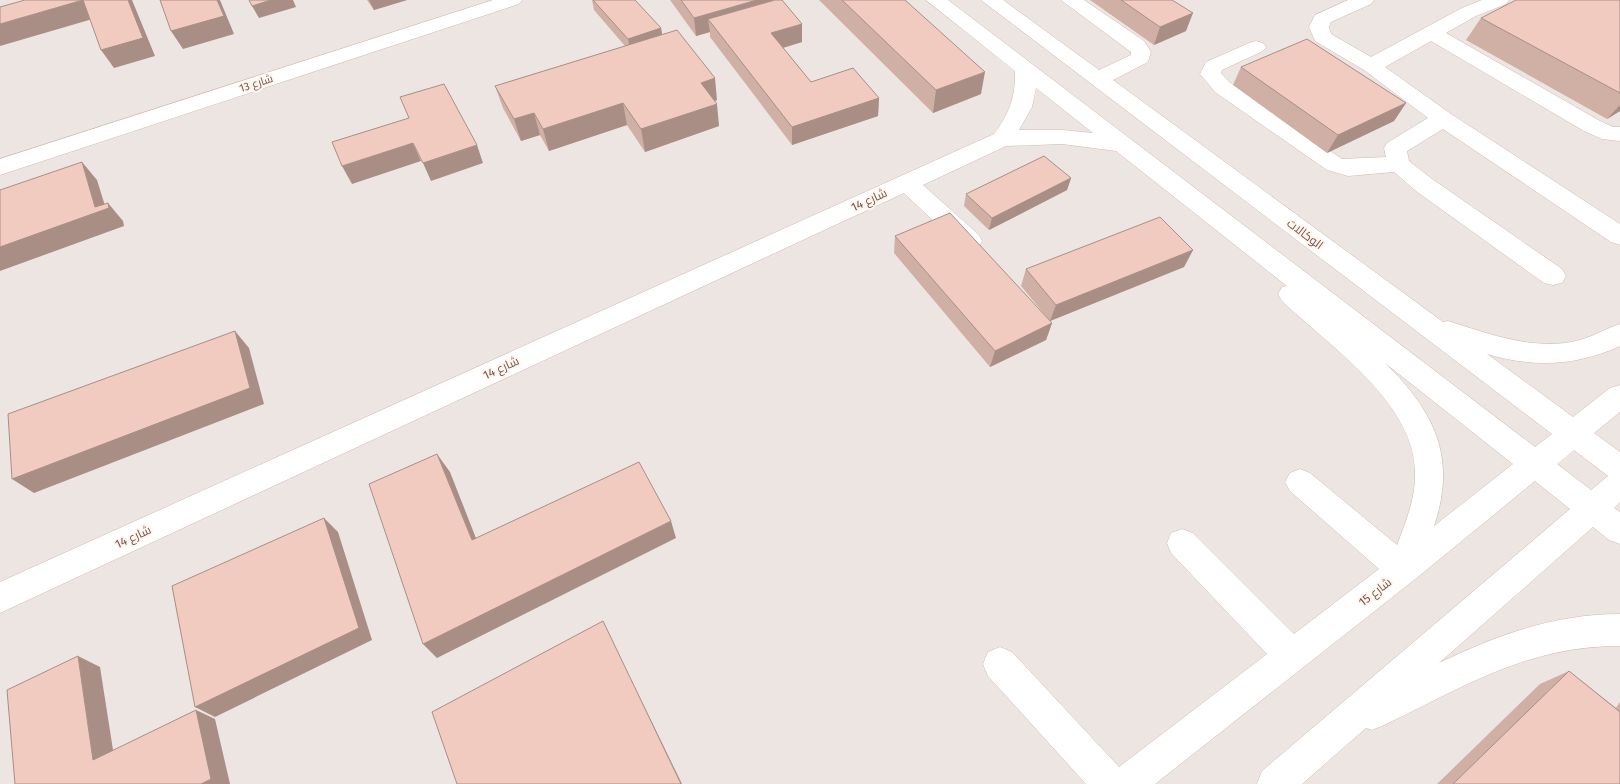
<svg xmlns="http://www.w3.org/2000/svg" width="1620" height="784" font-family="'Fira Sans',Cairo,sans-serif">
	<rect width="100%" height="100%" fill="#fcf1e8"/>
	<!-- industrial -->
	<path fill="#ede5e1" d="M0 0H1620V784H0Z"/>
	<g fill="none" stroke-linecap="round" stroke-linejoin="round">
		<defs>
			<path id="minor" d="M493 0H522L519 4 0 175V159Z
				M926 0H948L1535 447 1552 434 981 0H1003L1099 70 1131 55V52L1061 0H1084L1144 41 1151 52 1148 62 1113 80 1443 322 1448 321C1489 334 1537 352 1580 340 1594 336 1607 328 1620 324V346C1576 366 1534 368 1487 354L1573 417 1610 388 1620 385V412L1594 433 1620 452V502L1614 508 1620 512V544L1609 540 1593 527 1439 663C1497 635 1555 614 1620 614V646C1527 646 1465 686 1384 725L1372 730 1366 728 1302 784H1257L1262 771 1570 509 1535 481 1414 580 1155 784H1086L988 676 983 664 988 652 1000 647 1012 652 1119 767 1267 654 1171 553 1167 543 1171 533 1182 529 1193 533 1294 634 1379 569 1290 491 1285 482 1290 473 1300 469 1310 473 1397 545C1406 522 1416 497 1415 471 1414 402 1328 345 1282 301L1278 294 1282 287 1287 286 1116 151 1062 144 1006 146 923 185 979 235 982 241 979 247 970 250 961 247 904 193 0 613V582L994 134C1009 115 1016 96 1015 71ZM1036 88 1093 133 1062 130H1019L1032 107ZM1385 363 1513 464 1434 526C1457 458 1435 412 1385 363ZM1574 450 1608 476 1591 490 1557 464Z
				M1348 0H1374L1371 4 1331 22 1329 27 1331 34 1371 57 1462 8 1482 0H1509L1506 4 1476 16 1446 33 1600 121 1613 127H1620V141L1602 139 1584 131 1431 41 1385 67 1451 114 1620 224V245L1611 242 1443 129 1407 151 1409 161 1432 179 1562 269 1566 276 1562 283 1553 285 1544 283 1416 191 1394 172 1348 176 1327 170 1215 92 1200 74 1206 62 1249 43 1256 41 1263 43 1266 47 1263 51 1222 70 1221 73 1229 82 1342 159 1386 157 1384 148 1387 143 1428 118 1364 70 1315 41 1309 27 1315 15Z"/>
		</defs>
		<!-- minor casing -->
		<use href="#minor" stroke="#d1b9b0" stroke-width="1"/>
		<!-- minor -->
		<use href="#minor" fill="#fff" fill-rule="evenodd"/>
	</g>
	<!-- wall -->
	<path fill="#d0afa5" d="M367 0H407L374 10Z
		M592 0 661 28 662 34 717 100 715 101 719 126 645 152 627 125 549 151 540 135 521 141 503 108 495 86 625 46 594 10Z
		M670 0H773L802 42 783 48 811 82 879 98 878 116 792 145 710 37V32L696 36Z
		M819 0H905L981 94 933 113Z
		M1090 0H1172L1186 31 1154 45Z
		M1620 0V111L1607 119 1466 40 1481 18Z
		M1241 67 1406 103 1394 121 1327 153 1233 85Z
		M1071 178 1067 190 989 230 964 206 966 194Z
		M895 236 1052 323 1046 340 990 367 894 253Z
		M1193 250 1184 267 1050 321 1021 286 1026 269Z
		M1569 671 1616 708 1620 702V784H1437L1540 684Z"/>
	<!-- shaded-wall -->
	<path fill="#a98e86" d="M83 0 96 18 0 46V24Z
		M128 0H132L155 56 114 68 101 50Z
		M217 0H220L234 34 183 49 171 31Z
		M271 0H293L296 7 259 18 252 6Z
		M369 0H407L374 10Z
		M757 0H773V14L708 19 710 32 696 36 694 18Z
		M1193 13 1186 31 1154 45 1160 27Z
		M802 24V42L772 51 771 33Z
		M661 28 663 40 631 52 628 39Z
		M985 72 981 94 933 113 936 90Z
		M715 78 717 100 704 105 701 83Z
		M879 98 878 116 792 145V127Z
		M623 103 627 125 549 151 543 129Z
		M1406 103 1394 121 1327 153 1338 135Z
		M717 104 719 126 645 152 641 129Z
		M1620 105V111L1607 119Z
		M534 113 540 135 521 141 514 119Z
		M413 143 421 161 352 184 342 166Z
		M477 145 483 163 431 181 423 163Z
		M82 162 97 180 106 209 108 203 123 221 124 226 0 271V247L95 207Z
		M1071 178 1067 190 989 230 992 218Z
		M1193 250 1184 267 1050 321 1056 305Z
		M1052 323 1046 340 990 367 995 351Z
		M235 331 249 348 264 404 34 493 12 479Z
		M437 454 450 472 483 556 472 540Z
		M324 518 338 532 372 640 215 717 195 707Z
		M671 521 676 538 437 658 423 644Z
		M603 621 610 636 682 784H681Z
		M78 656 100 667 116 769 93 760Z
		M196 710 215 719 230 784H201Z"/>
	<!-- building -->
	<path fill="#f2cbc0" stroke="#a98e86" d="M25 0H128L143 38 101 50 83 0 0 24V7Z
		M160 0H217L224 16 171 31Z
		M249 0H271L252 6Z
		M593 0H635L661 28 628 39Z
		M681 0H757L694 18Z
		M775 0H782L802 24 771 33 811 82 853 68 879 98 792 127 708 19Z
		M842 0H905L985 72 936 90Z
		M1121 0H1172L1193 13 1160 27Z
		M1516 0H1620V93L1481 18Z
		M677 30 715 78 701 83 717 104 641 129 623 103 543 129 534 113 514 119 495 86Z
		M1307 39 1406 103 1338 135 1241 67Z
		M444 84 477 145 423 163 413 143 342 166 332 142 409 118 400 97Z
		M1044 156 1071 178 992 218 966 194Z
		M82 162 95 207 108 203 109 208 0 247V190Z
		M950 213 1052 323 995 351 895 236Z
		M1160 217 1193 250 1056 305 1026 269Z
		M235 331 250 388 12 479 8 414Z
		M437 454 472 540 639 462 671 521 423 644 369 484Z
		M324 518 359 628 195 707 172 586Z
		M603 621 681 784H457L432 712Z
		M78 656 93 760 196 710 211 779 201 784H15L7 690Z
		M1569 671 1620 712V784H1453Z"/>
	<g text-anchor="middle" stroke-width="4" stroke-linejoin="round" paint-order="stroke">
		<!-- far-street labels -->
		<g font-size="11" fill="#77544c" stroke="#fff6ef">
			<text transform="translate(256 83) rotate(-18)" y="4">شارع 13</text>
		</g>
		<!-- street labels -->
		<g font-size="12" fill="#77544c" stroke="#fff6ef">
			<text transform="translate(869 200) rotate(-25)" y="4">شارع 14</text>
			<text transform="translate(1305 234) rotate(37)" y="4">الوكالات</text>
			<text transform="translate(501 368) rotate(-25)" y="4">شارع 14</text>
			<text transform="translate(133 537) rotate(-25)" y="4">شارع 14</text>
			<text transform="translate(1375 592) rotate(-38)" y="4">شارع 15</text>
		</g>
	</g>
</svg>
